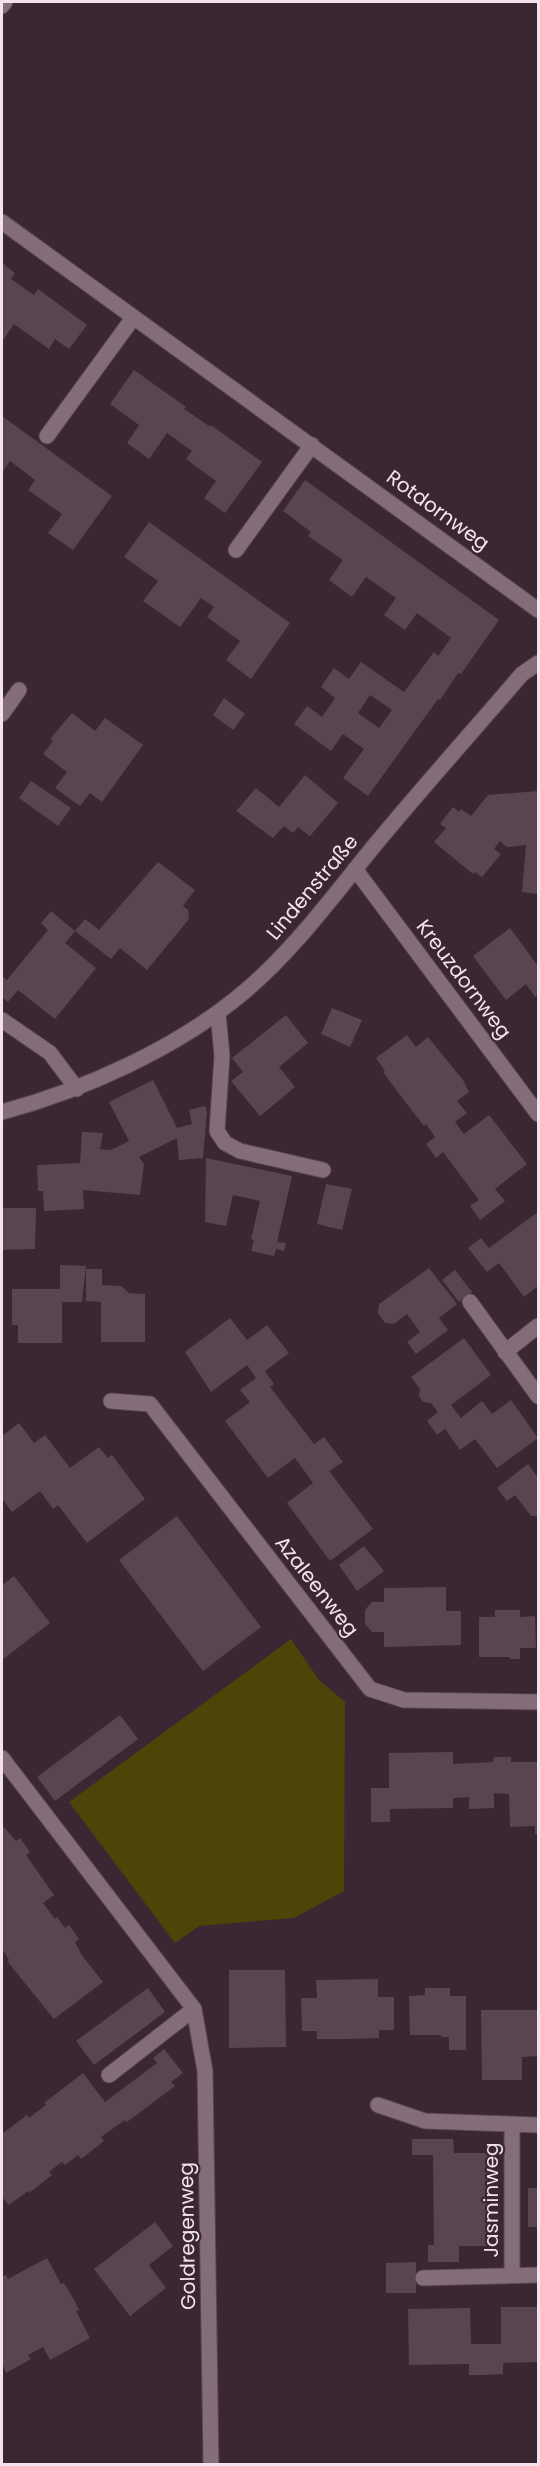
<svg xmlns="http://www.w3.org/2000/svg" width="540" height="2466" font-family="Poppins,sans-serif">
	<rect width="100%" height="100%" fill="#3b2633"/>
	<!-- green -->
	<path fill="#4b4508" d="M291 1639 319 1680 345 1702 344 1891 294 1918 199 1926 175 1943 69 1802Z"/>
	<!-- building -->
	<path fill="#5b4452" fill-rule="evenodd" d="M2 263 15 273 11 279 34 295 38 289 87 325 69 349 55 339 49 349 14 324 2 342Z
		M134 370 186 407 184 409 196 417 209 426 211 425 262 462 225 513 204 498 216 481 186 459 192 451 167 433 149 459 127 443 139 425 110 404Z
		M2 416 112 496 73 550 48 533 62 514 28 490 35 480 10 461 2 473Z
		M305 480 499 620 461 674 458 673 440 700 438 699 368 796 343 778 364 749 343 734 331 751 294 724 307 706 322 717 335 698 321 687 334 668 349 679 361 662 404 692 434 652 438 656 451 638 417 613 405 630 384 615 396 598 366 577 352 597 329 580 343 560 308 536 311 532 283 511ZM370 695 392 710 379 728 358 713Z
		M149 522 290 623 251 679 226 660 240 641 207 617 214 607 201 598 180 627 143 601 158 581 124 557Z
		M224 698 245 714 233 730 213 715Z
		M72 713 95 731 105 718 143 745 102 802 90 793 80 806 55 788 67 772 43 754 53 741 50 739Z
		M305 775 338 803 310 836 298 827 293 833 284 826 273 838 236 811 256 788 279 807Z
		M31 781 71 808 58 826 19 798Z
		M538 791V894L522 892 526 845 507 847 500 841 494 849 501 854 482 877 475 872 473 874 434 842 446 828 440 824 453 807 459 812 461 809 471 816 488 795Z
		M158 862 195 890 183 906 188 910 189 919 147 970 120 948 111 959 75 931 65 943 96 968 55 1019 18 990 8 1002 2 997V976L7 980 48 930 41 923 51 911 75 931 85 919 99 930Z
		M510 928 538 966V994L535 997 526 984 506 1000 473 956Z
		M332 1008 362 1020 350 1047 321 1034Z
		M286 1015 308 1043 279 1067 295 1087 260 1116 231 1081 243 1072 232 1058Z
		M407 1035 416 1047 428 1037 463 1080 469 1092 457 1101 467 1113 455 1122 464 1134 489 1115 527 1164 495 1189 505 1201 480 1220 470 1206 479 1200 443 1152 436 1158 426 1144 435 1137 426 1124 424 1126 403 1099 383 1072 385 1071 376 1058Z
		M153 1080 177 1128 192 1124 189 1110 205 1106 207 1112 203 1158 179 1160 177 1138 139 1157 144 1164 140 1195 83 1190 84 1209 44 1211 43 1191H38L37 1165 80 1163 82 1132 103 1133 100 1149 111 1150 129 1141 109 1102Z
		M206 1158 292 1176 277 1242 286 1243 284 1251 276 1249 274 1256 251 1251 254 1240 251 1239 260 1201 233 1195 226 1226 205 1222Z
		M326 1184 352 1189 342 1230 317 1224Z
		M2 1208H36L35 1249 2 1250Z
		M538 1212V1286L524 1297 499 1263 487 1272 468 1248 481 1238 489 1248Z
		M60 1265 86 1266 82 1302H62V1343H18V1325H12V1289H60Z
		M429 1268 457 1304 439 1318 448 1330 416 1354 407 1342 420 1332 407 1314 394 1324 385 1323 378 1313 379 1304Z
		M86 1269H102V1285L121 1286 129 1293 145 1294V1342H101V1302L86 1301Z
		M455 1270 472 1292 459 1302 442 1280Z
		M230 1318 247 1340 267 1325 289 1353 265 1371 274 1384 270 1387 314 1444 324 1437 343 1462 329 1471 373 1529 330 1561 287 1503 313 1483 295 1458 268 1478 225 1421 250 1402 240 1390 256 1378 247 1365 211 1392 185 1352Z
		M464 1338 491 1375 451 1405 461 1418 482 1401 492 1414 511 1400 538 1438 497 1468 475 1439 460 1450 445 1429 437 1435 427 1421 438 1412 431 1403 423 1402 419 1396 420 1389 411 1377Z
		M19 1423 34 1443 45 1435 70 1468 99 1447 108 1458 112 1455 145 1499 87 1543 58 1505 53 1509 40 1491 12 1512 2 1498V1436Z
		M528 1464 537 1476 538 1475V1516H531L515 1495 507 1501 497 1488Z
		M177 1516 261 1627 203 1671 119 1560Z
		M364 1546 384 1571 357 1591 339 1565Z
		M14 1576 50 1623 2 1660V1585Z
		M446 1587V1611H461V1645L384 1647V1632H372L365 1624V1610L372 1602H384V1588Z
		M495 1610H520V1617L535 1616 536 1648H520V1659H510V1657H479V1617H495Z
		M120 1715 138 1739 55 1801 37 1777Z
		M453 1752V1764L493 1762 494 1757H511V1762H538V1834H535V1826L510 1827 509 1794 494 1793V1808L469 1809V1797L453 1798V1808L390 1809V1822H371V1788H389V1753Z
		M2 1825 16 1841 20 1838 30 1852 26 1855 54 1895 43 1903 55 1919 57 1917 65 1928 69 1925 79 1939 75 1942 81 1954 103 1982 54 2019 7 1961 9 1960 2 1949Z
		M229 1970H285L286 2047 229 2048Z
		M378 1979V1997H394V2030H379V2038L348 2039H317V2031H302L301 1998H317L316 1980Z
		M148 1988 165 2012 94 2065 76 2041Z
		M425 1988H450V1996H466V2050H449V2037H441L442 2035H410L409 1996 425 1995Z
		M481 2010H537L538 2056 522 2057V2080H482Z
		M164 2049 183 2073 171 2082 175 2086 127 2122 125 2120 101 2137 104 2141 81 2159 78 2155 65 2165 62 2162 49 2172 52 2175 29 2193 28 2191 9 2205 4 2199 2 2200V2134L27 2115 29 2118 46 2105 44 2103 83 2073 105 2102 157 2063 153 2058Z
		M412 2139H453L454 2153H488L490 2246H459V2262H428V2245H434L433 2155H412Z
		M528 2188H538V2227H528Z
		M155 2222 173 2246 149 2265 166 2288 130 2316 94 2269Z
		M47 2258 61 2284 64 2283 74 2300 79 2310 76 2311 90 2338 50 2360 43 2347 28 2355 31 2359 6 2373 2 2363V2277L6 2275 8 2279Z
		M416 2262V2293H386V2263Z
		M501 2307H538V2362L503 2363V2374L486 2375H469V2364L409 2365 408 2309 470 2308 471 2344H501Z"/>
	<g fill="none" stroke-linecap="round" stroke-linejoin="round">
		<defs>
			<path id="lane" d="M47 436 133 318
				M236 550 312 445
				M218 1013 222 1056 217 1131 225 1143 240 1151 323 1170
				M2 1020 50 1053 77 1089
				M470 1302 538 1396
				M2 1758 194 2009 205 2071 211 2464
				M109 2075 194 2009"/>
			<path id="street" d="M2 6 5 2
				M2 222 538 610
				M2 714 19 690
				M355 869 538 1114
				M2 1112C84 1090 178 1048 244 992 294 950 333 896 374 846 422 788 473 731 522 674L538 663
				M505 1352 538 1326
				M111 1401 150 1404 370 1689 404 1700 538 1702
				M378 2105 425 2121 538 2125
				M512 2125V2275
				M423 2278 538 2275"/>
		</defs>
		<!-- lane casing -->
		<use href="#lane" stroke="#574551" stroke-width="17"/>
		<!-- street casing -->
		<use href="#street" stroke="#574551" stroke-width="17"/>
		<!-- lane -->
		<use href="#lane" stroke="#856c7b" stroke-width="15"/>
		<!-- street -->
		<use href="#street" stroke="#856c7b" stroke-width="15"/>
	</g>
	<g text-anchor="middle" stroke-width="4.5" stroke-linejoin="round" paint-order="stroke">
		<!-- street labels -->
		<g font-size="20" fill="#f2e3ec" stroke="#3b2633">
			<text transform="translate(438 510) rotate(36)" y="7">Rotdornweg</text>
			<text transform="translate(312 887) rotate(-50)" y="7">Lindenstraße</text>
			<text transform="translate(464 979) rotate(53)" y="7">Kreuzdornweg</text>
			<text transform="translate(317 1586) rotate(52)" y="7">Azaleenweg</text>
			<text transform="translate(491 2200) rotate(-90)" y="7">Jasminweg</text>
			<text transform="translate(187 2236) rotate(-91)" y="7">Goldregenweg</text>
		</g>
	</g>
	<!-- border -->
	<rect width="540" height="2466" fill="none" stroke="#f2e3ec" stroke-width="6"/>
</svg>
